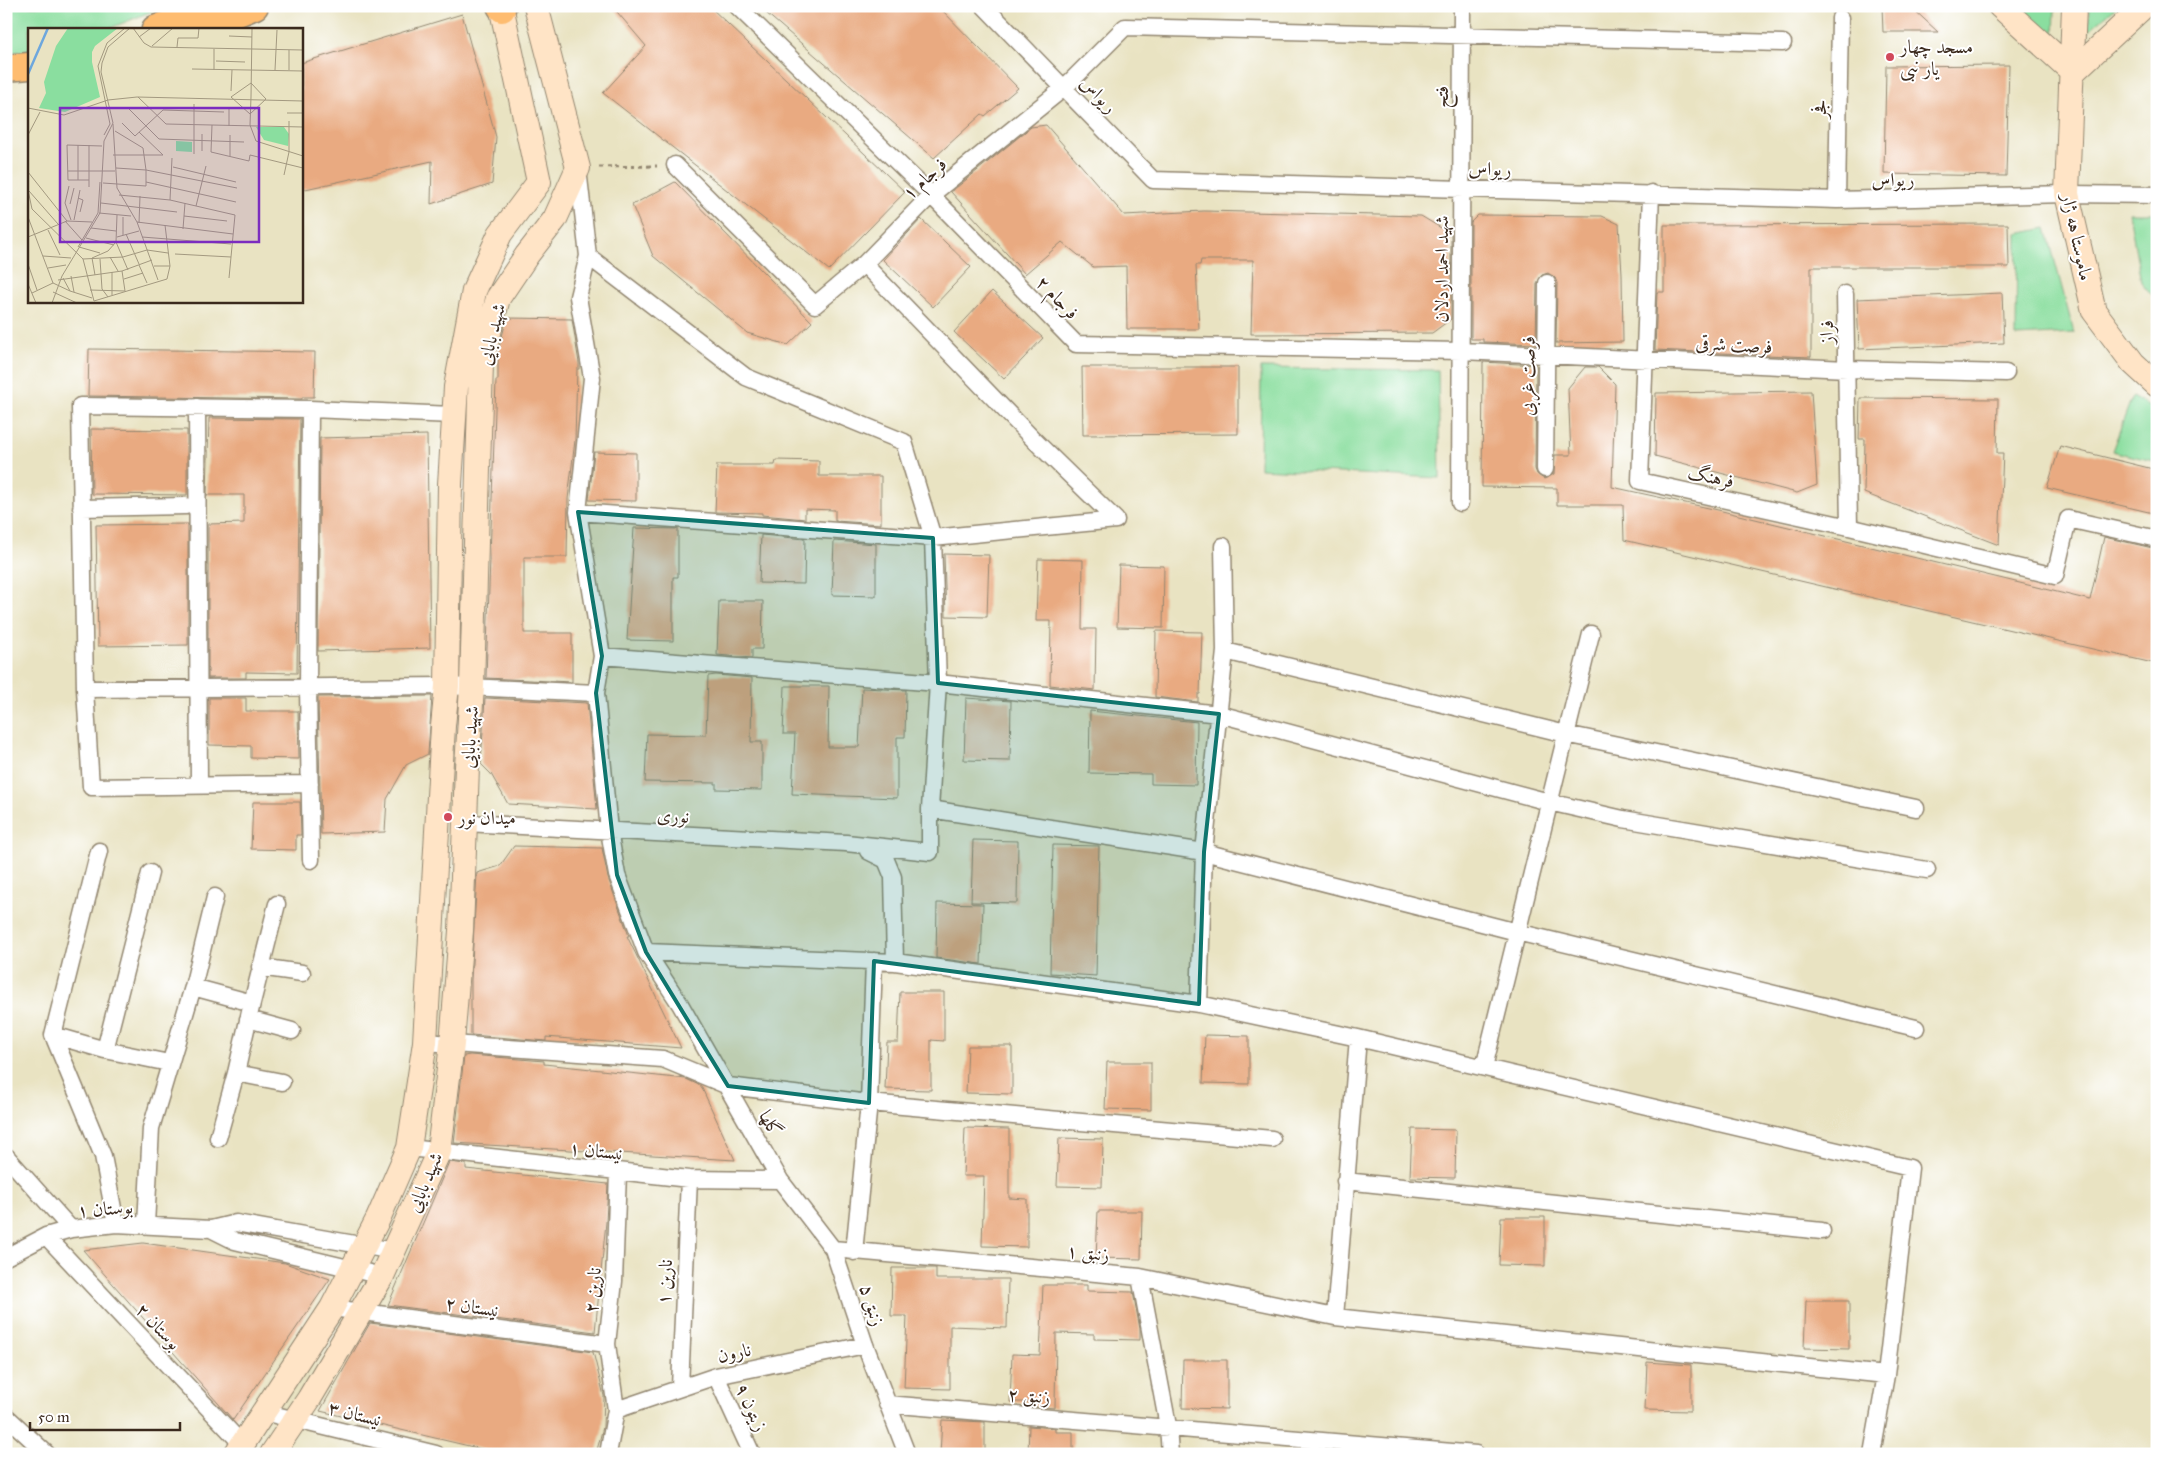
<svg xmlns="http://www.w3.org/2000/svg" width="2163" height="1460" font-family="'IM FELL Great Primer',Amiri,serif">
	<rect width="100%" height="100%" fill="#fff"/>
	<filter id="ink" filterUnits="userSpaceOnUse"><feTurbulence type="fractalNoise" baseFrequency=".02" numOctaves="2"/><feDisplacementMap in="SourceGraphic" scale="10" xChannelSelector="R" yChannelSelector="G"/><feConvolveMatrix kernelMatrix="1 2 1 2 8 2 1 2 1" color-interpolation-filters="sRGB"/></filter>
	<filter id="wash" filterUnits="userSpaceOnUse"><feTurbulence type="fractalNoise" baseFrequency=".0096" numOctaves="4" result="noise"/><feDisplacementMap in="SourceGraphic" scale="20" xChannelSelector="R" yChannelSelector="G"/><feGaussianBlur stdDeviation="1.12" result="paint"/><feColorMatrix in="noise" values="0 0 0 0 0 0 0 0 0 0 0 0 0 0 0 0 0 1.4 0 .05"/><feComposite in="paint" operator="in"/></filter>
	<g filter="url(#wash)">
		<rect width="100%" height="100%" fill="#e9e3c2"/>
		<!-- green -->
		<path fill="#8ade9f" stroke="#62845e" d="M6 6H165L108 29H29V51L6 53Z
			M2014 6H2055L2054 40Z
			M2089 6H2117L2088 31Z
			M2129 213H2157V301L2141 282Z
			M2046 228 2074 333 2016 336 2017 234Z
			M1261 368 1438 370 1440 478 1260 469Z
			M2132 397 2157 411V462L2112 451Z"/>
		<g id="blocks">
			<!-- building -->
			<path fill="#e9aa81" d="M612 6H709L905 192 829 270 603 93 646 46Z
				M758 6H938L1018 88 985 116 982 114 934 158Z
				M1882 6H1910L1938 32H1883Z
				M462 14 496 137 492 184 431 204 432 161 301 190V63Z
				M2009 65 2006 176 1884 174 1886 66Z
				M1046 125 1124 215 1204 211 1421 216 1451 234V319L1432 333 1251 334 1253 260H1201L1200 265H1196L1199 329H1127L1126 266 1093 267 1062 242 1025 274 951 192 1031 127Z
				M675 182 812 322 788 345 747 333 653 256 632 205Z
				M1478 215 1602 216 1619 224 1622 274 1623 342 1556 343 1557 283 1555 278 1548 273 1542 275 1537 283 1536 344 1483 342V339H1471V222Z
				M921 219 971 267 933 307 883 260Z
				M2008 224 2009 267H1811V357L1655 350 1657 292H1664V225Z
				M992 291 1043 338 1004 379 954 332Z
				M2002 293 2004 343 1859 349 1857 299Z
				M507 318 572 319 579 363V369H577L575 440 568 499 567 557H524V633H572V682L486 678 496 380H498V351Z
				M89 349 315 352 314 397H302V399L88 396Z
				M1483 362 1536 365 1535 469 1537 474 1544 479 1554 474 1555 455H1571L1568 388 1585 367H1598L1615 384 1612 487 1718 510 2090 600 2104 537 2157 549V664L1624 540 1623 505H1557V488L1482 487Z
				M1082 367H1238V434L1083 435Z
				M1811 391 1817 485 1797 493 1655 456 1656 393Z
				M1860 398 1998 399 1997 453H2003L1999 545 1864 493 1865 439H1859Z
				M209 418 300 419 297 673 246 672V678H208V524L244 523V495H207Z
				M91 429 187 430V495L92 494Z
				M427 435 430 648 318 651 320 438Z
				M2060 446 2157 470V514L2047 488Z
				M594 452 636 453V501L589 500Z
				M776 460 819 461V476H881V524L835 521V510L805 509V519L762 515V513L715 512 717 465H775Z
				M188 524V645L98 646 96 525Z
				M634 528 678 529V577H673V641L627 640Z
				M761 535 805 539 804 584 759 583Z
				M834 541 876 544V596L832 595Z
				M944 554 989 555 987 617 946 616Z
				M1038 559 1083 560 1082 629H1096L1095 690 1050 685 1051 621H1036Z
				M1119 565 1164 566 1163 628 1117 627Z
				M719 601H763L762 649H752V658L717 655Z
				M1156 631 1202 632 1200 694H1198V702L1155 697Z
				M716 675 752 678 751 742H762V790L716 789V783L645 782 647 734 706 735 708 676Z
				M785 686H829L828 747H859L862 688 906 690 905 737H897V798L792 794 795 734H783Z
				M432 696 428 754 406 765 387 799 385 832 321 834 318 697Z
				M209 698H246V711H298L299 759 251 758V746L209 745Z
				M485 698 587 703 597 809 508 804 491 774 481 764Z
				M966 698 1011 701 1010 761 964 760Z
				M1090 711 1197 722 1196 785 1151 784V774L1089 773Z
				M253 802H300L301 835H296V850L251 849Z
				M973 840 1018 841 1017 903 971 902Z
				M1053 845 1099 846 1096 976 1050 973Z
				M514 846 602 848 608 878 629 936H627L681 1048 546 1037V1041L471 1035V980L477 873 500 866Z
				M937 903 983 904 981 964 936 958Z
				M900 992H944V1041L931 1040V1090L885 1089 887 1042H898Z
				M1205 1035 1249 1036V1084L1203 1083Z
				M968 1046H1012V1094L966 1093Z
				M470 1055 544 1061V1064L686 1079 701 1086 735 1160 454 1143 464 1056Z
				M1107 1062H1151V1110L1105 1109Z
				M965 1128 1009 1129V1198L1027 1199V1247L982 1246 984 1176H963Z
				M1412 1129 1456 1130 1455 1178 1410 1177Z
				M1059 1138 1103 1139 1102 1187 1057 1186Z
				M449 1162 466 1164V1169L608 1184 606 1222 595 1332 388 1305Z
				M1098 1211H1142L1141 1259 1096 1258Z
				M1501 1217H1545V1266L1499 1265Z
				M143 1243 285 1263 330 1279 233 1420 83 1250Z
				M892 1268H936V1279H1008L1007 1328 950 1326V1389L904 1388 907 1316H891Z
				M1043 1285H1087V1291L1133 1292 1140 1329V1340L1094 1339V1334L1056 1333 1055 1408 1030 1406V1402H1010L1012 1354 1040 1355Z
				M1806 1301H1849V1349L1804 1348Z
				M370 1323 593 1352 604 1396 603 1427 596 1454H503L320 1411Z
				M1183 1360H1227V1409L1182 1408Z
				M1647 1362 1691 1365V1411L1645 1410Z
				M942 1420 985 1422V1454H940Z
				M1029 1426 1055 1428V1432H1073V1454H1028Z"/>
		</g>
	</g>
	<g filter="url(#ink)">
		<use href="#blocks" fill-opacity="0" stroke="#928670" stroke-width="1"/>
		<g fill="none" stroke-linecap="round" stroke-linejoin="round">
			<defs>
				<path id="minor" d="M737 6 931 195 1076 344 1461 351 1847 369 2006 373
					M984 6 1153 180 1837 200 2067 194 2157 195
					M675 165 815 305 864 264 931 195 1065 87 1125 27 1783 43
					M578 169 588 256 578 297 592 378 578 512 602 656 596 693 609 831 617 875 646 952 680 1004 780 1180 833 1249 865 1345 907 1454
					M1651 193 1640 481 1849 527 2055 576 2068 519 2157 539
					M1837 200 1840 18
					M588 256 746 377 904 442 933 538 938 683 1219 714 1549 802 1623 819 1927 870
					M864 264 1033 439 1116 520
					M1845 294 1849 527
					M197 407 199 786
					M310 409 308 687 311 860
					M1545 469 1547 283
					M1460 503 1462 6
					M81 508 186 506
					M578 512 933 538 1116 520
					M1225 651 1566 734 1916 808
					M85 689 447 686 596 693
					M310 784 91 787 85 689 80 406 310 409 453 415
					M930 809 1204 852 1517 932 1916 1028
					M466 823 846 843 930 852V809L938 683 602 656
					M99 851 53 1035 103 1156 116 1224
					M868 851 886 860 893 877 895 962
					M646 952 895 962 1199 1004 1358 1038 1910 1168 1886 1375 1872 1454
					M260 967 302 973
					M193 987 252 1003 236 1073 218 1138
					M252 1003 277 904
					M1199 1004 1204 852 1225 651 1223 546
					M248 1019 292 1031
					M53 1035 105 1050 169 1063
					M425 1042 663 1059 728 1086 869 1103 1272 1139
					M105 1050 150 873
					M1484 1067 1591 634
					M236 1073 282 1082
					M409 1148 689 1179 780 1180
					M6 1156 71 1229
					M1345 1181 1822 1231
					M146 1225 151 1128 193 987 215 897
					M211 1229 235 1241 382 1276
					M46 1236 242 1444
					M833 1249 1140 1277 1335 1317 1886 1375
					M854 1252 869 1103 874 961
					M6 1257 46 1236 71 1229 116 1224 211 1229 236 1223 394 1251
					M1140 1277 1168 1426 1170 1454
					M332 1308 607 1344
					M1335 1317 1358 1038
					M716 1376 752 1454
					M680 1387 689 1179
					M887 1404 1476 1454
					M616 1410 716 1376 865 1345
					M263 1412 436 1454
					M6 1416 47 1454
					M608 1454 616 1410 607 1344 614 1281 618 1173"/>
				<path id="secondary" d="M2000 6 2073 72 2144 6
					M2074 6 2067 194 2094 311 2133 363 2157 385
					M236 1454 332 1308 378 1219 409 1148 425 1042 443 726 447 686 450 484 456 387 474 291 500 234 539 182 501 6
					M272 1454 309 1399 382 1276 439 1151 452 1044 461 931 467 767 472 686 481 363 498 298 527 255 555 219 578 168 536 6"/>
				<path id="primary" d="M500 6 502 9
					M155 29 212 6
					M199 29 255 6
					M6 68 29 66"/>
			</defs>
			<!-- minor casing -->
			<use href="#minor" stroke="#928670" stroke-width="19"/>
			<!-- secondary casing -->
			<use href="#secondary" stroke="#928670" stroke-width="26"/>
			<!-- primary casing -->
			<use href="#primary" stroke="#928670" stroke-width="29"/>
			<!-- path -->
			<path stroke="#928670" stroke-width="3" stroke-dasharray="4 4" stroke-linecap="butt" d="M599 167 657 166"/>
			<!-- minor -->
			<use href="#minor" stroke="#fff" stroke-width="16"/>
			<!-- secondary -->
			<use href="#secondary" stroke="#ffe4c6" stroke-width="24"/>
			<!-- primary -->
			<use href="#primary" stroke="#febc70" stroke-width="26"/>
		</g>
	</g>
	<!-- marked area -->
	<path fill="#0f766e" fill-opacity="0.2" stroke="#0f766e" stroke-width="4" stroke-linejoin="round" d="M578 512 933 538 938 683 1219 714 1204 852 1199 1004 874 961 869 1103 728 1086 646 952 617 875 596 693 602 656Z"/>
	<!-- markers -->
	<g fill="#d1495b" stroke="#fff" stroke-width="2">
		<circle cx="1890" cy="57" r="5"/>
		<circle cx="448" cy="817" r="5"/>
	</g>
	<g text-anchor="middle" stroke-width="4" stroke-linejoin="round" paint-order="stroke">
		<!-- poi labels -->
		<g font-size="19" fill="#3b2a1e" stroke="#fff" text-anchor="start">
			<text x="1900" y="53">مسجد چهار<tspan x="1900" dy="22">یار نبی</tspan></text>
			<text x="458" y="824">میدان نور</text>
		</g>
		<!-- street labels -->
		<g font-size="19" fill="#3b2a1e" stroke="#fff">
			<text transform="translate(1099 94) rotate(46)" y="7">ریواس</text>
			<text transform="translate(1441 97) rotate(-90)" y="7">فتح</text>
			<text transform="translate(1819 109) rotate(-89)" y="7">فجر</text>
			<text transform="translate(1490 168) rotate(2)" y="7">ریواس</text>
			<text transform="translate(924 178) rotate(-42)" y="7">فرجام ۱</text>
			<text transform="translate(1893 179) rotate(-1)" y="7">ریواس</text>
			<text transform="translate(2078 237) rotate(78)" y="7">ماموستا هه ژار</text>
			<text transform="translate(1441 269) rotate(-90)" y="7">شهید احمد اردلان</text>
			<text transform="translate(1058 297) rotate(46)" y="7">فرجام ۲</text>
			<text transform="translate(1826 332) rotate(-91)" y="7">فراز</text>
			<text transform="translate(491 334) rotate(-76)" y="7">شهید بابایی</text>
			<text transform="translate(1734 344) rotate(3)" y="7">فرصت شرقی</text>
			<text transform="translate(1527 376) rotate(-89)" y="7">فرصت غربی</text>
			<text transform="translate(1711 476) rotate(12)" y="7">فرهنگ</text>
			<text transform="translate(469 737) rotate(-86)" y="7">شهید بابایی</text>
			<text transform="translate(673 815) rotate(3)" y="7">نوری</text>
			<text transform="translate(771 1123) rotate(61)" y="7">گلها</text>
			<text transform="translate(596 1150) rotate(6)" y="7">نیستان ۱</text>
			<text transform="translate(424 1182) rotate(-67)" y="7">شهید بابایی</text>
			<text transform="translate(105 1208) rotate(-4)" y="7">بوستان ۱</text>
			<text transform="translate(1088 1252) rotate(5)" y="7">زنبق ۱</text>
			<text transform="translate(664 1282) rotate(-87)" y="7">نارین ۱</text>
			<text transform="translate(592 1290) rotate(-85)" y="7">نارین ۲</text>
			<text transform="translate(873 1305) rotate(72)" y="7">زنبق ۵</text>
			<text transform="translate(472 1306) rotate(8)" y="7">نیستان ۲</text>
			<text transform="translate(159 1326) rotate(47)" y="7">بوستان ۲</text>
			<text transform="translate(734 1352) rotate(-12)" y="7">نارون</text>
			<text transform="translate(1029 1395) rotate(4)" y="7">زنبق ۲</text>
			<text transform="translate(752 1407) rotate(65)" y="7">زیتون ۹</text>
			<text transform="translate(355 1413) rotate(14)" y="7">نیستان ۳</text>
		</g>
	</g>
	<!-- overview -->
	<g transform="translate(28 28)">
		<rect width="275" height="275" fill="#e9e3c2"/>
		<path d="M40 0H90L67 18 64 24V34L72 69 37 84 11 80 18 65 16 54 28 18ZM228 99H256L261 106 260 118 236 112ZM148 113 164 114V124L148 123Z" fill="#8ade9f"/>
		<path fill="none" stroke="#6da7dd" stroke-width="2.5" d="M0 46 20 0"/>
		<path fill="none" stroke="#a39980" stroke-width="1" d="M105 0 116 15 123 19 275 22M192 0 275 1M201 8 224 9M111 9 123 0M124 18 145 0M149 19 150 10H170L171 0M188 33 217 34M164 41 275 43M186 42V21M247 42 249 2M261 42V22M223 55 238 71 222 86 203 69ZM203 63 204 42M110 69 138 96 275 99M223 69 224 1M223 69 222 97 228 113 275 128M99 79 131 111 216 114M0 80 36 87 80 72 109 69 275 73M259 85H275M94 95 107 108 135 82 196 84M85 96 89 160 109 194 130 252M184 97 183 124 221 133 222 127 275 140M201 98V81M87 103 115 120 118 142 209 160M111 104 135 127M0 107 12 84M76 107 82 96 70 38 79 15 97 0M202 107V128M50 117V152M61 117V159M174 123V106M166 126V76M85 127H135M145 139 208 154M40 143H87M0 144 39 193M256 147 261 124V93M61 152H40L39 117 74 118M118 154 208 174M75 155 118 158V142L88 140M41 158 37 175 43 192M0 162 4 181 55 231 95 229 119 222 140 225M1 163 30 196M91 167 142 172 207 187 201 250M50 170 55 172 52 184M142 172 144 130M73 175 149 184M42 176 46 160M168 178 178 138M71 185 103 188M89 187 88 214 100 242M156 188 199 193M0 189 25 255M46 192 52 162M37 193 54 212M109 194 205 206M111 195 112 168M63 200 88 203M155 201 157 175M20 202 32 227M98 206 111 236M95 207V189M0 209 39 193 64 194M89 209 111 203M114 209 203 216M58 210 86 217M50 219 70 185 72 154M51 219 72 225M147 226 203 229M15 228 43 230M82 229 90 243M55 231 66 273M72 231 74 261 80 269M0 236 9 262M111 237 119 255M126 238H142M20 240 38 237M84 244V267M67 247 64 230 80 223 88 214M43 248 46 264M35 250 42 263 64 270M96 251 115 245M30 252 94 243 124 232M0 256 8 275M62 262 97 263 94 243M25 264 49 275M4 265 25 255 42 263M66 273 139 251 142 238 137 197M24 275 34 248 72 185 76 113 85 95 73 44 74 35 80 19 102 0"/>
		<path fill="#7b2cbf" fill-opacity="0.15" stroke="#7b2cbf" stroke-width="2.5" d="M32 80H231V214H32Z"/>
		<rect width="275" height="275" fill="none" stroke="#3b2a1e" stroke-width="2.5"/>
	</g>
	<!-- margin -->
	<rect width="2163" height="1460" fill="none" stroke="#fff" stroke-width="25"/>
	<!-- scale -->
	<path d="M30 1422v8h150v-8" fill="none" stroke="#3b2a1e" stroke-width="2.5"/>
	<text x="38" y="1422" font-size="15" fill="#3b2a1e" stroke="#ffffff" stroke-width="4" paint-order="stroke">50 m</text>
</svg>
